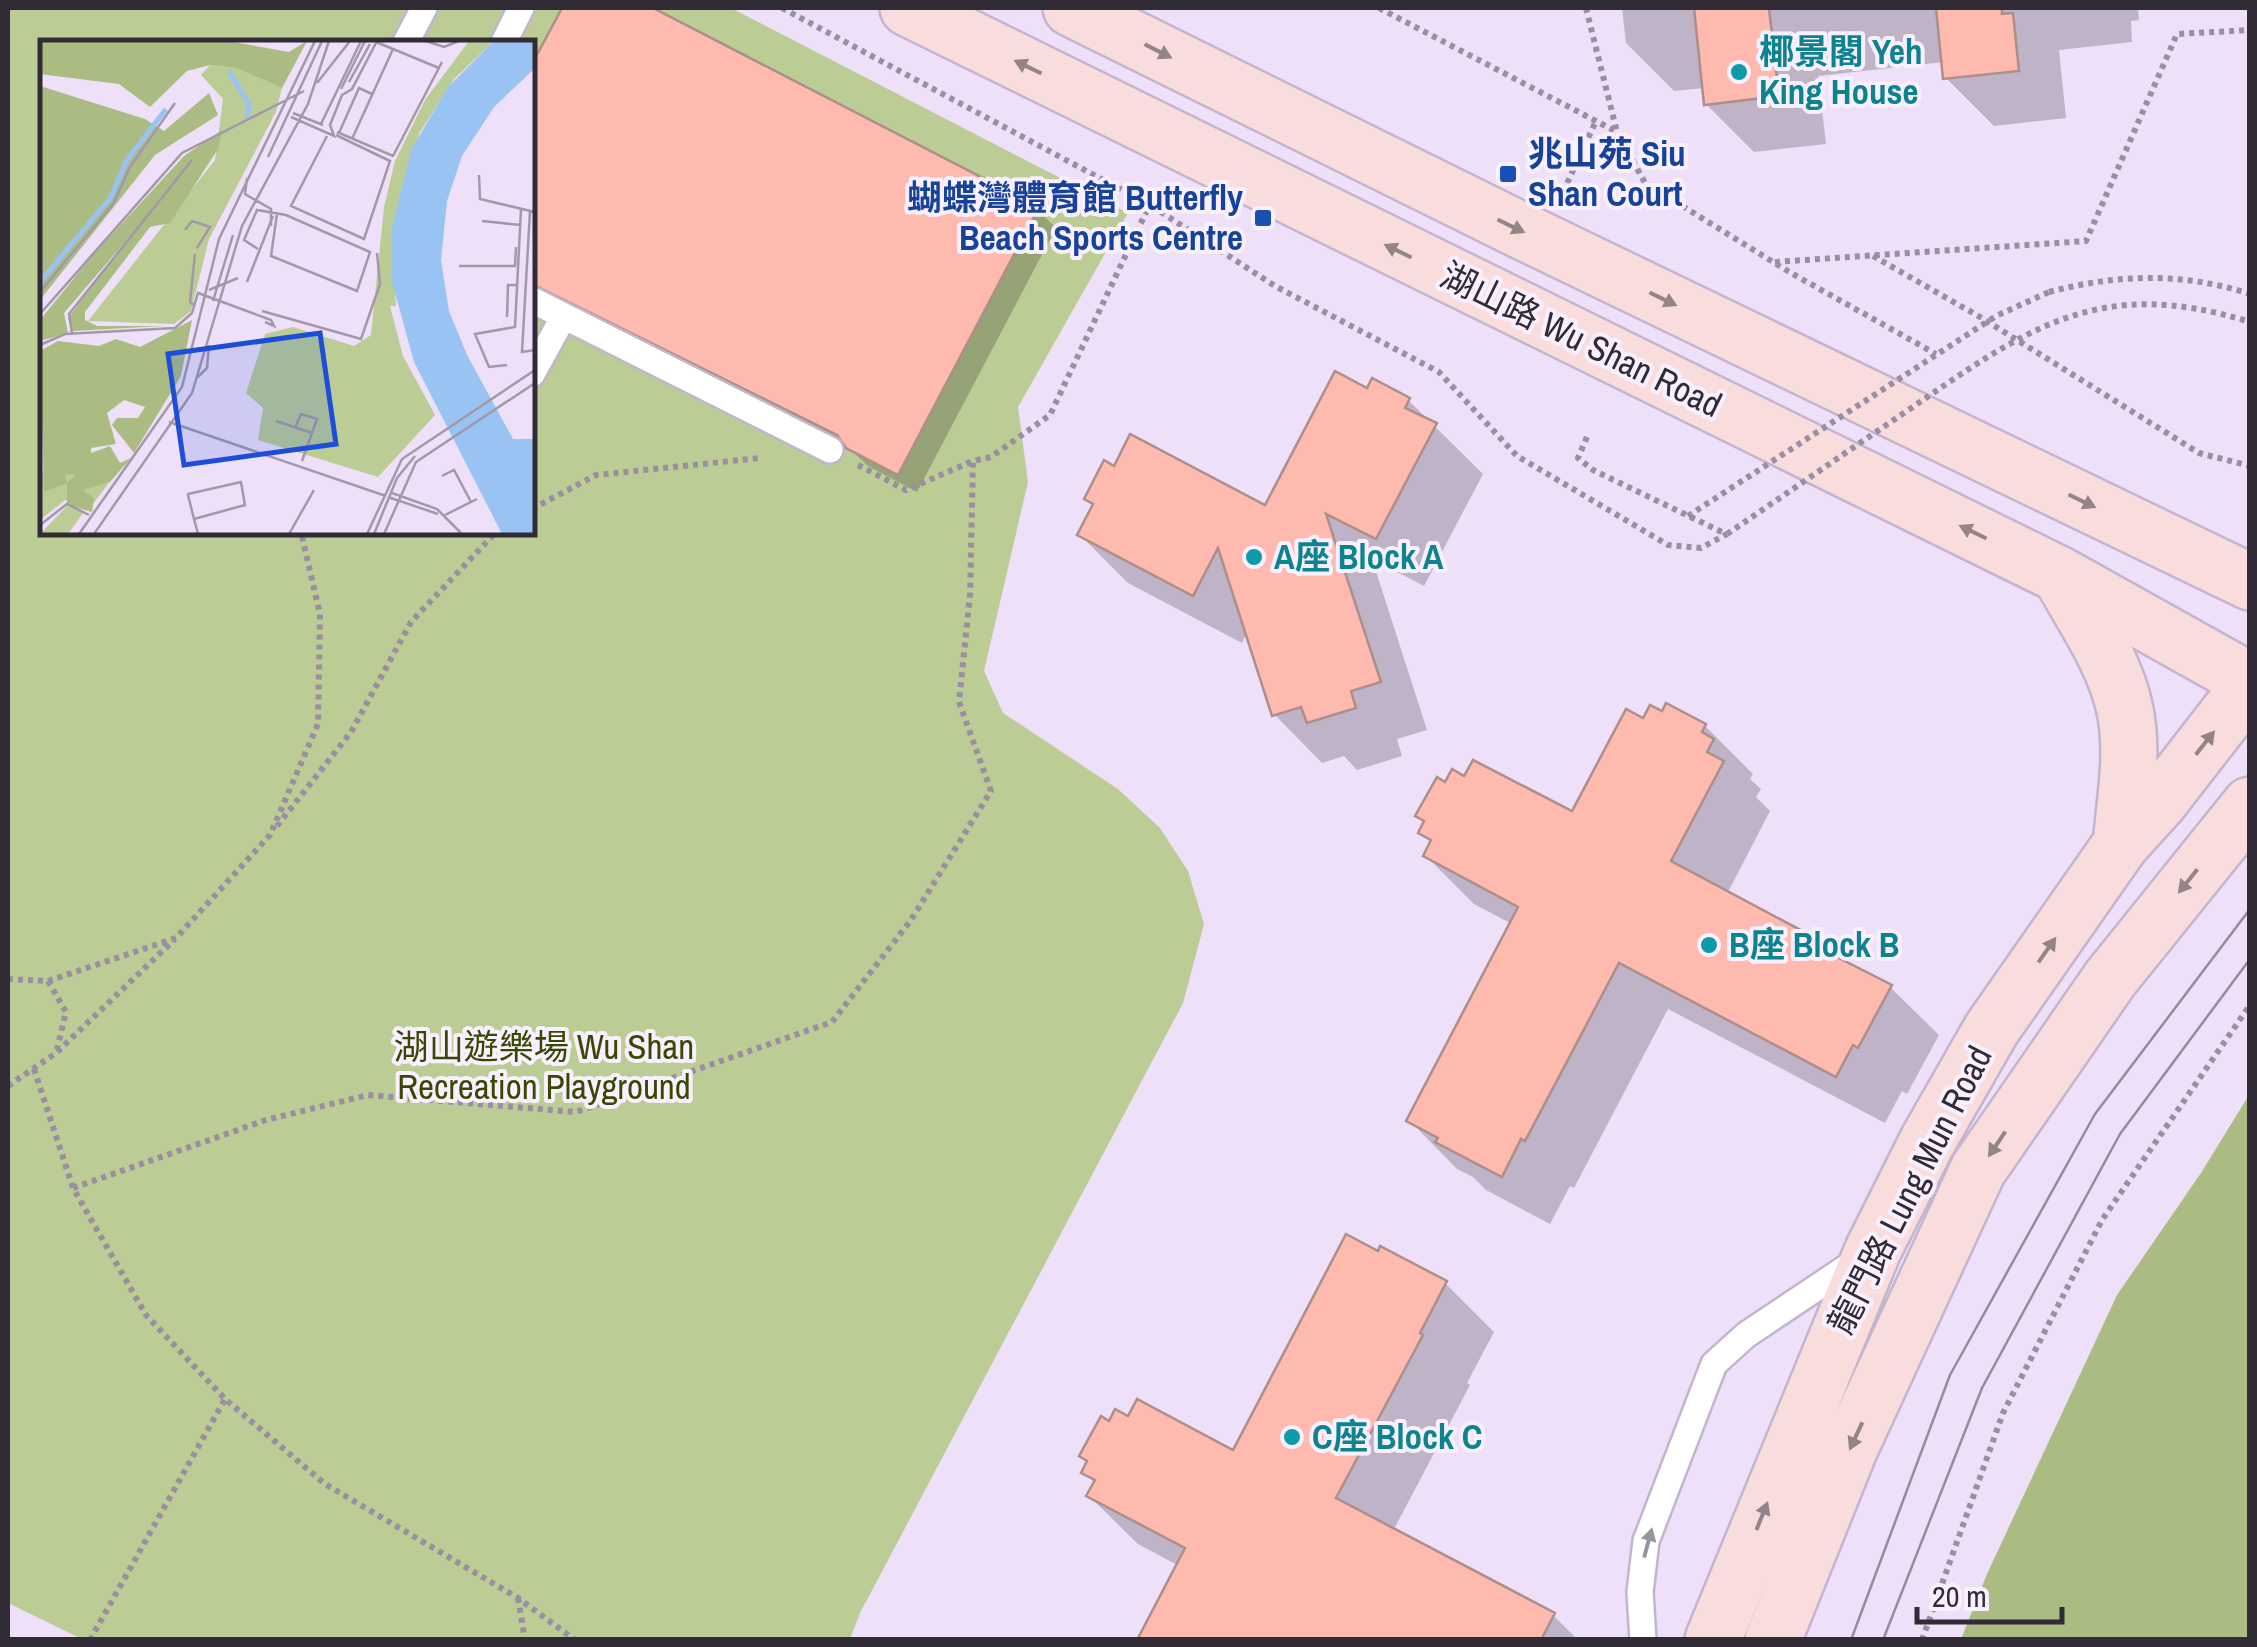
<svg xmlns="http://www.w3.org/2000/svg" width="2257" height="1647" font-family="'Archivo Narrow','Noto Sans TC',sans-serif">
	<rect width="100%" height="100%" fill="#eee0f9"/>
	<!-- green -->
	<path fill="#bbcc94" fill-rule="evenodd" d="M8 8H731L1128 213 1018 407 1028 482 984 671 1003 713 1118 789 1160 828 1188 871 1204 924 1183 1003 860 1613 850 1639 84 1640 8 1603ZM42 42H532V532H42Z"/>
	<!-- forest -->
	<path fill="#aabc81" d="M2249 1095V1639H1961L1987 1574 2117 1295 2201 1173Z"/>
	<!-- shadow -->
	<path fill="#0003" d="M565 8H647L1037 209 1056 228 917 492 868 466 850 449 532 292V70Z
		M1622 8H2138L2139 20 2131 21 2132 42 2059 50 2066 118 1994 126 1946 78 1944 62 1818 76 1826 144 1754 152 1706 104 1705 88 1674 91 1626 43Z
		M1368 391 1408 400 1483 474 1424 586 1372 559 1427 730 1397 739 1402 756 1357 770 1344 756 1322 763 1274 714 1247 632 1242 643 1128 583 1080 535 1095 506 1087 499 1266 508Z
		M1644 722 1705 726 1753 774 1750 779 1761 789 1756 797 1770 811 1727 894 1839 953 1855 969 1890 987 1939 1035 1907 1094 1902 1091 1885 1123 1668 1009 1574 1188 1570 1186 1550 1224 1486 1190 1473 1177 1457 1169 1409 1120 1512 924 1474 904 1426 856 1432 844 1421 833 1426 823 1419 816 1573 815Z
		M1445 1283 1494 1332 1467 1383 1470 1385 1393 1531 1553 1615 1578 1640H1140L1179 1566 1138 1544 1089 1496 1095 1484 1084 1472 1234 1453Z"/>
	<!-- building -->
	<path fill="#ffbaaf" stroke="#ac8e8a" stroke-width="2.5" d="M562 8H653L1039 207 898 475 846 448 837 435 532 284V64Z
		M1694 8H1769L1779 96 1704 105Z
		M1936 8H2002V14L2013 13 2019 71 1943 79Z
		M1335 371 1367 388 1372 378 1410 398 1405 408 1437 423 1376 539 1326 514 1381 682 1351 691 1356 708 1307 723 1301 707 1272 716 1218 548 1193 596 1077 535 1093 504 1084 499 1104 460 1114 466 1130 434 1265 505Z
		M1666 703 1706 724 1702 732 1714 739 1707 752 1724 761 1671 861 1840 951 1837 957 1892 985 1858 1048 1853 1045 1836 1077 1619 963 1525 1141 1521 1139 1502 1177 1435 1142 1438 1138 1406 1121 1518 907 1423 856 1431 840 1418 833 1424 821 1415 816 1437 777 1445 782 1452 769 1464 776 1473 760 1572 811 1626 709 1643 718 1650 705 1662 711Z
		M1346 1234 1378 1251 1380 1246 1447 1281 1420 1333 1423 1335 1336 1498 1555 1613 1541 1640H1137L1185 1548 1086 1496 1095 1480 1081 1473 1087 1461 1079 1456 1101 1416 1109 1421 1115 1409 1128 1416 1137 1399 1233 1450Z"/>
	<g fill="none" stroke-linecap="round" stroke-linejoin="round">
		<defs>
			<path id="service" d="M406 42 424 8
				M504 42 521 8
				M532 300 830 450
				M532 374 564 316
				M1643 1640 1640 1592 1646 1541 1714 1364 1746 1335 1861 1258"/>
			<path id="secondary" d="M908 8 2060 575 2250 681
				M1071 8 1520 230 2250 582
				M2060 575C2084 618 2115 662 2125 710 2134 753 2125 801 2121 844
				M1713 1640 1873 1250 1927 1142 1991 1030 2121 844 2160 801 2250 685
				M1773 1640 1849 1450 1978 1170 2110 979 2250 805"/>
		</defs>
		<!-- service casing -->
		<use href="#service" stroke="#c3b5cd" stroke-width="30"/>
		<!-- secondary casing -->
		<use href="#secondary" stroke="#c3b5cd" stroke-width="60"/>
		<!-- path -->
		<path stroke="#998fa1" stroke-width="6" stroke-dasharray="5 5" stroke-linecap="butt" d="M782 8 1150 205 1275 286 1439 372 1517 456 1668 545 1701 548 1727 534
			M1379 8 1617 132
			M1586 8 1617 132 1645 183 1791 273 1936 354
			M1563 192 1596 121
			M1873 256 1980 317 2199 453 2250 466
			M1775 262 2086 241 2177 34 2250 30
			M2049 292C2117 274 2182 272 2250 294
			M1587 437 1578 458 1593 470 1726 534
			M858 465 906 490 973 461 991 457 1050 415 1157 189
			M532 509 596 475 760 458
			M277 826 351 732 411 622 496 532
			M8 979 48 981 176 938 270 835 318 724 320 614 301 532
			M48 981 66 1012 57 1049
			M34 1069 73 1188 146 1315 225 1399 325 1484 518 1598 575 1640
			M8 1086 56 1053 175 939
			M73 1188 266 1120 368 1095 576 1112 832 1022 911 920 991 791 959 702 970 595 973 461
			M518 1598 525 1640
			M90 1640 225 1399
			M1922 1640 2003 1413 2102 1220 2250 1005"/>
		<!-- service -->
		<use href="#service" stroke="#fff" stroke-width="25"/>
		<!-- secondary -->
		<use href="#secondary" stroke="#f8dddc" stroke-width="55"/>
		<!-- tram -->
		<path stroke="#958b9d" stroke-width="2.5" d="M1851 1640 1950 1375 2095 1114 2250 909
			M1883 1640 1982 1388 2120 1134 2250 959"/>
		<!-- path-bridge -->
		<path stroke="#998fa1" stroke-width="6" stroke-dasharray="5 5" stroke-linecap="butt" d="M1688 516 1996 316 2049 292
			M1727 534C1786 494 1845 453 1904 413 2025 330 2097 274 2250 322"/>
	</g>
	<!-- one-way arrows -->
	<defs><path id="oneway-solid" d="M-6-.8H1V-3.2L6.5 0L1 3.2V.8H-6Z" transform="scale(2.5)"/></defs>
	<g fill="#948488">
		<use href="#oneway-solid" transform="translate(1158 51) rotate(27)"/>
		<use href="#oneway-solid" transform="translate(1028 67) rotate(-154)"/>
		<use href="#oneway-solid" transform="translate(1511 226) rotate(26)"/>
		<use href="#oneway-solid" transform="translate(1398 251) rotate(-154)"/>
		<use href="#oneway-solid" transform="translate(1663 299) rotate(26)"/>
		<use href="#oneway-solid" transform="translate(2082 501) rotate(26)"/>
		<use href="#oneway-solid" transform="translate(1973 532) rotate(-154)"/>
		<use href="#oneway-solid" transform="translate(2205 743) rotate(-52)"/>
		<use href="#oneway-solid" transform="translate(2188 881) rotate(129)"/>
		<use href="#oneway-solid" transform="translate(2047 950) rotate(-55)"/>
		<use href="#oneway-solid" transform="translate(1997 1144) rotate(124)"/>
		<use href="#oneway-solid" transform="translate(1856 1436) rotate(115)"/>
		<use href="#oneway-solid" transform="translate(1762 1516) rotate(-68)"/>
	</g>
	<use fill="#98959a" href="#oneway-solid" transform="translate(1648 1543) rotate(-75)"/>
	<!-- markers -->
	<g fill="#0f9aa8" stroke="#f8efff" stroke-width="4">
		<circle cx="1739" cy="72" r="10"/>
		<circle cx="1254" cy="557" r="10"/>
		<circle cx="1709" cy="945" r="10"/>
		<circle cx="1292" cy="1437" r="10"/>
	</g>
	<g fill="#1a4fb4" stroke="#f8efff" stroke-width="4">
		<rect x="1498" y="164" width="20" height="20" rx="5"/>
		<rect x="1253" y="208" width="20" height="20" rx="5"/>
	</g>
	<g text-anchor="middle" stroke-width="8" stroke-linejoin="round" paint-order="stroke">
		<!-- culture labels -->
		<g font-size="35" font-weight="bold" fill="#0d838f" stroke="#f8efff" text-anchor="start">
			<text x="1759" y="64">椰景閣 Yeh<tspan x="1759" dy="40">King House</tspan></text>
			<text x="1274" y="569">A座 Block A</text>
			<text x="1729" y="957">B座 Block B</text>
			<text x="1312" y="1449">C座 Block C</text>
		</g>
		<!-- transit labels -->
		<g font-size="35" font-weight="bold" fill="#164399" stroke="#f8efff" text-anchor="start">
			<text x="1528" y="166">兆山苑 Siu<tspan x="1528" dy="40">Shan Court</tspan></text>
			<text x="1243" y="210" text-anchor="end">蝴蝶灣體育館 Butterfly<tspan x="1243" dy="40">Beach Sports Centre</tspan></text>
		</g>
		<!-- street labels -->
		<g font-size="35" fill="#302b34" stroke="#f8efff">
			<text transform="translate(1581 340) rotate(26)" y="12">湖山路 Wu Shan Road</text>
			<text transform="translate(1910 1190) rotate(-63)" y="12">龍門路 Lung Mun Road</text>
		</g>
		<!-- park labels -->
		<g font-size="35" fill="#394701" stroke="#f8efff">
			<text x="544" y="1059">湖山遊樂場 Wu Shan<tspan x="544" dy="40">Recreation Playground</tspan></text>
		</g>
	</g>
	<!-- overview -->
	<g transform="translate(40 40)">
		<rect width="495" height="495" fill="#eee0f9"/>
		<path d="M429 1H454L414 39 380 92 351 192 356 266H350L363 316 395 375 338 437 218 400 223 368 206 353 225 294 253 287 314 306 331 295 344 167 355 121 385 60ZM170 25 196 28 242 48 236 72 169 199 151 271 134 284 48 281 175 120 183 59 161 35ZM53 414 77 432 50 468 25 460 0 480V434ZM28 465 43 473 28 494H0Z" fill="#bbcc94"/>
		<path d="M0 1H188L249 12 267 1 242 48 196 28 170 25 147 31 110 67 79 44 0 34ZM0 46 105 79 124 91 169 53 178 75 115 115 0 260ZM182 90 178 109 130 183 110 187 45 272V280L57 286H123L33 291 28 278 92 194 24 273 28 293 0 301V280L52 216 144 116ZM152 280 141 336 94 413 72 385 77 378H98L105 367 84 360 67 373 76 404 51 408V413L70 406 80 423 91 418 70 442 42 450 54 458 52 472 27 465V443L36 435 25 434 27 443 4 452 0 311 18 301 59 306 76 299 100 307Z" fill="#aabc81"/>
		<path d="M454 1H495V28L454 67 422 116 407 161 401 220 409 271 427 315 473 399H495V494H462L374 322 352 242 351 192 371 110 408 47Z" fill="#99c3f3"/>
		<path fill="none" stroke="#99c3f3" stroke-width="5" d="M189 31 209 64 207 78M0 242 71 157 87 120 126 69"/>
		<path fill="none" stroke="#a298aa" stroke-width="2.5" d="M386 1 404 7 419 1M336 2 399 28M309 42 330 4M277 43 310 1M301 49 325 1M253 73 283 85M251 77 294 96 290 85 302 55 312 49 337 1M281 84 321 1M297 92 353 116 402 22M299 93 319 48 332 54M287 96 251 166 324 199 350 121 296 95M312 99 353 9M228 117 282 1M439 135 440 159 495 172M207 138 205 154 231 169V186M490 171 482 312 495 310M442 181 481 185M145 190 152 181 170 187 157 208M218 209 204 200 217 170 246 175 330 212 317 251 231 216 237 174M419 226H475L476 207M207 242 233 176M169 250 198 238M0 252 73 164 90 127 135 63M173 261 193 195M155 266 150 262 155 214M222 271 321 299 340 244 337 213M0 274 142 113 264 51M467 277 468 245H478M32 293 29 274 152 120M0 305 25 294 135 288 152 273 158 253 231 280 234 286 225 282M467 325 449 327 435 294 475 287 481 169M158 337 167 328 169 305M236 381 272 393M129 382 346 456M255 388 261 374 277 379 262 421M402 436 414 430 431 462M352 453 397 469 422 494M348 457 398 474M405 475 437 459M154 479 205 465 201 442 148 454V455L154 479 157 490 158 494M0 485 27 464 49 475M39 494 142 347 179 199 275 1M54 494 152 353 202 186 268 64 289 1M249 494 274 450M327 494 362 419 495 330M334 494 357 438 375 416M344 494 376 422 495 343"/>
		<path fill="#1d4ed8" fill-opacity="0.15" stroke="#1d4ed8" stroke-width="5" d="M280 293 296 404 144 425 128 314Z"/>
		<rect width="495" height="495" fill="none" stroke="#302b34" stroke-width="5"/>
	</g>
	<!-- border -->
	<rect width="2257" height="1647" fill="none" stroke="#302b34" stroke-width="20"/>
	<!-- scale -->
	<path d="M1917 1607v15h145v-15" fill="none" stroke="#302b34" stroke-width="5"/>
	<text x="1932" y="1607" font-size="30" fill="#302b34" stroke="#f8efff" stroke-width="8" paint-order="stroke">20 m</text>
</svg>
